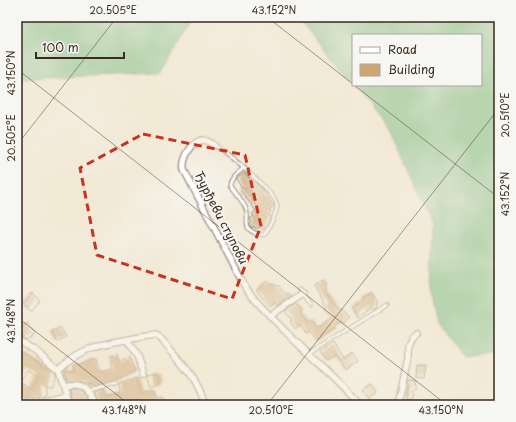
<svg xmlns="http://www.w3.org/2000/svg" width="516" height="422" font-family="'Playpen Sans',sans-serif">
	<rect width="100%" height="100%" fill="#f6f6f2"/>
	<filter id="ink" filterUnits="userSpaceOnUse"><feTurbulence type="fractalNoise" baseFrequency=".025" numOctaves="2"/><feDisplacementMap in="SourceGraphic" scale="8" xChannelSelector="R" yChannelSelector="G"/><feConvolveMatrix kernelMatrix="1 2 1 2 8 2 1 2 1" color-interpolation-filters="sRGB"/></filter>
	<filter id="wash" filterUnits="userSpaceOnUse"><feTurbulence type="fractalNoise" baseFrequency=".012" numOctaves="4" result="noise"/><feDisplacementMap in="SourceGraphic" scale="16" xChannelSelector="R" yChannelSelector="G"/><feGaussianBlur stdDeviation="0.9" result="paint"/><feColorMatrix in="noise" values="0 0 0 0 0 0 0 0 0 0 0 0 0 0 0 0 0 1.4 0 .05"/><feComposite in="paint" operator="in"/></filter>
	<g filter="url(#wash)">
		<rect width="100%" height="100%" fill="#f2e9d5"/>
		<!-- forest -->
		<path fill="#73bc84" stroke="#577351" fill-rule="evenodd" d="M17 17H193L161 73 17 79Z
			M297 17H499V354L462 357 437 324 431 294 433 225 390 130ZM353 35H481V85H353Z"/>
		<g id="blocks">
			<!-- building -->
			<path fill="#cda674" fill-rule="evenodd" d="M244 173 260 187 274 206 269 210 271 212 268 215 271 217 266 227 262 230 259 227 256 229 254 226 252 228 250 226V224L252 222 250 219 254 216 252 214 256 211 240 190 242 188 236 179Z
				M323 280 327 285 325 286 327 290 325 291 332 302 340 311 341 310 349 317 343 324 341 322 334 327 335 329 316 342 309 332 306 334 300 325 295 329 290 321 292 320 285 311 296 304 302 311 300 313 307 323 311 320 316 328 318 327V328L333 318 325 309 327 307 314 286Z
				M267 281 273 285 274 284 277 286 278 285 286 295 288 293 291 297 277 306 274 302 270 306 256 290Z
				M33 293 40 301 31 311 23 304Z
				M372 293 378 303 376 304 377 307 373 310 371 307 358 318 352 308 364 301 362 298Z
				M27 323 35 335 26 340 22 337 18 331 21 329 20 328Z
				M61 328 66 337 57 342 52 332Z
				M333 344 343 360 352 353 358 361 346 370 335 356 326 361 320 352Z
				M23 353 42 364 41 365 53 370 55 375 50 387 45 384V396L29 400 24 397 21 404 17 403V364ZM28 370 39 376 32 389 19 382Z
				M117 354 119 362 129 356 135 371 117 381 89 388 86 384 90 383 76 380H66L65 376V370L74 371 73 365 87 362V361L96 359 100 372 113 369 110 360 111 359 110 356Z
				M417 365 426 366 424 379 416 378Z
				M154 372V374L158 373 159 377 161 378 160 384 151 387 147 375Z
				M137 378 141 393 154 390 157 398 163 397 165 405H157L156 401 145 405H100L94 393 104 390 106 397 120 394 119 384Z
				M408 380 416 381 415 390H412L411 400 406 399Z
				M372 384 378 393 369 399 363 390Z
				M75 388 84 394 88 400 86 401 87 405H73L69 389Z"/>
		</g>
	</g>
	<g filter="url(#ink)">
		<use href="#blocks" fill-opacity="0" stroke="#968a7a" stroke-width="1"/>
		<g fill="none" stroke-linecap="round" stroke-linejoin="round">
			<defs>
				<path id="service" d="M214 145C226 152 275 192 277 205 278 211 268 229 265 234L260 235C239 228 251 221 246 209 244 202 234 192 230 185 231 177 238 173 244 168
					M300 290 311 305
					M309 354 387 305
					M88 391 116 384"/>
				<path id="minor" d="M214 145C211 143 207 140 203 140 191 141 182 160 184 170L244 285C255 302 270 316 285 331 310 356 337 379 360 405
					M270 316 303 294
					M17 339 37 352 58 369 69 405
					M127 340 137 356 143 374
					M58 369C81 349 96 345 125 340 135 338 145 336 156 335L161 339C179 359 198 378 205 405
					M64 385C82 380 88 391 96 405
					M25 405 66 395
					M398 405 408 358V345L411 337 416 333"/>
			</defs>
			<!-- service casing -->
			<use href="#service" stroke="#968a7a" stroke-width="5"/>
			<!-- minor casing -->
			<use href="#minor" stroke="#968a7a" stroke-width="8"/>
			<!-- service -->
			<use href="#service" stroke="#fff" stroke-width="3"/>
			<!-- minor -->
			<use href="#minor" stroke="#fff" stroke-width="5.5"/>
		</g>
	</g>
	<!-- marked area -->
	<path d="M0 0H516V422H0ZM143 134 245 155 261 226 232 299 97 255 80 168Z" fill="#f2e9d5" fill-opacity=".55" fill-rule="evenodd"/>
	<path fill="none" stroke="#c8321e" stroke-width="3" stroke-dasharray="8 5" stroke-linejoin="round" d="M143 134 245 155 261 226 232 299 97 255 80 168Z"/>
	<!-- ticks -->
	<path fill="none" stroke="#3b2a1e" stroke-width="1" stroke-opacity="0.45" d="M267 17 353 84M17 69 447 405M354 85 499 198M17 145 117 17M17 317 130 405M267 405 499 108"/>
	<g text-anchor="middle" stroke-width="4" stroke-linejoin="round" paint-order="stroke">
		<!-- street labels -->
		<g font-size="12" fill="#3b2a1e" stroke="#f6f6f2">
			<text transform="translate(221 218) rotate(63)" y="4">Ђурђеви ступови</text>
		</g>
	</g>
	<!-- margin -->
	<rect width="516" height="422" fill="none" stroke="#f6f6f2" stroke-width="44"/>
	<!-- legend -->
	<rect x="352" y="34" width="130" height="52" fill="#f6f6f2" stroke="#aba49d"/>
	<rect x="360" y="47" width="20" height="6" fill="#ffffff" stroke="#aba49d"/>
	<text x="388" y="54" font-size="12" fill="#3b2a1e">Road</text>
	<rect x="360" y="64" width="20" height="12" fill="#cda674" stroke="#aba49d"/>
	<text x="388" y="74" font-size="12" fill="#3b2a1e">Building</text>
	<!-- scale -->
	<path d="M36 52v6h88v-6" fill="none" stroke="#3b2a1e" stroke-width="2"/>
	<text x="42" y="52" font-size="12" fill="#3b2a1e" stroke="#f6f6f2" stroke-width="3" paint-order="stroke">100 m</text>
	<rect x="22" y="22" width="472" height="378" fill="none" stroke="#3b2a1e" stroke-width="1.5"/>
	<g font-size="10" text-anchor="middle" fill="#3b2a1e">
		<text x="113" y="14">20.505°E</text>
		<text x="274" y="14">43.152°N</text>
		<text transform="translate(11 73) rotate(-90)" y="4">43.150°N</text>
		<text transform="translate(505 115) rotate(-90)" y="4">20.510°E</text>
		<text transform="translate(11 138) rotate(-90)" y="4">20.505°E</text>
		<text transform="translate(505 194) rotate(-90)" y="4">43.152°N</text>
		<text transform="translate(11 321) rotate(-90)" y="4">43.148°N</text>
		<text x="124" y="414">43.148°N</text>
		<text x="271" y="414">20.510°E</text>
		<text x="441" y="414">43.150°N</text>
	</g>
</svg>
